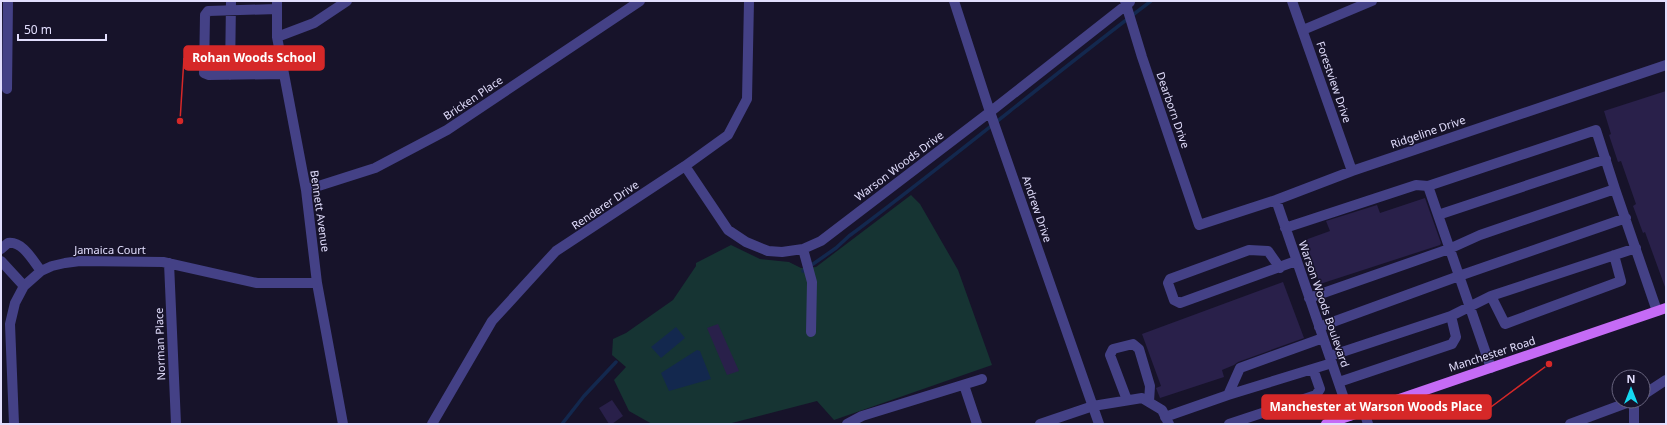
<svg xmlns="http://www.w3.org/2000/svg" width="1667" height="425" font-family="'Noto Sans',sans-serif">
	<rect width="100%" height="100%" fill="#17132a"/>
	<!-- green -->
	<path fill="#163433" d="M911 195 920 204 958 270 992 365 834 420 817 401 728 424H652L629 411 614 380 626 367 612 355 613 339 626 333 673 300 696 266V263L731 245 760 259 789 262 801 268 816 267Z"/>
	<!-- water -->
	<path fill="#13284e" d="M676 327 685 338 661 358 651 347Z
		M697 350 700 351 711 379 669 391 661 373Z"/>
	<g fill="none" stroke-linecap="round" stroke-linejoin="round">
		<!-- stream -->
		<path stroke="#13284e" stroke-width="3.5" d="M803 271 836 248 849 236C951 160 1049 78 1151 1
			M562 424 584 396 616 362"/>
	</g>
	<!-- building -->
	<path fill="#29204a" d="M1666 91V286L1665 287 1645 232 1643 233 1633 206 1636 204 1621 161 1618 162 1609 135 1611 134 1604 111Z
		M1425 198 1441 243 1440 245 1320 284 1305 240 1330 231 1326 221 1377 205 1380 213Z
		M1283 282 1304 338 1238 362 1234 365 1222 370 1224 377 1160 398 1156 388 1161 386 1142 334Z
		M718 324 739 371 727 375 707 328Z
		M612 400 623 416 612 424H609L599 408Z"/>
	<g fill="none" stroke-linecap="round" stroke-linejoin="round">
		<!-- minor -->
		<path stroke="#444186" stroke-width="10" d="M277 1V37L306 190 317 283 343 424
			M954 1 990 112 1099 424
			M1125 1 1142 57 1199 225 1276 200 1352 171 1666 65
			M1292 1 1352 171
			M277 9 208 11 205 15 204 73 209 75 284 74
			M1303 30 1372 1
			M277 37 314 23 347 1
			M230 75 231 1
			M7 89 8 1
			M685 166 728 230 746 242 768 251 782 252 803 249 821 241 990 112 1130 2
			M1428 186 1596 130 1615 189 1657 311
			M306 190 375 168 447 130 640 1
			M1276 200 1350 416
			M1438 215 1606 159
			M1285 228 1416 185 1428 186 1491 368
			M1 249 8 243C23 241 33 261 41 271
			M803 249 812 282 811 332
			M1 261 24 286
			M169 263 176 424
			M1280 268 1268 251 1249 250 1170 279 1168 283 1174 300 1180 303 1296 261
			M1491 296 1505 324 1621 281 1614 255
			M1309 298 1449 249 1480 235 1615 189
			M1319 327 1459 276 1626 218
			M1330 356 1451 316 1491 296 1636 248
			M1339 382 1452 344 1456 337 1451 316
			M964 385 977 424
			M1228 395 1240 368 1323 338
			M1643 395 1666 380
			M1127 400 1110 355 1113 349 1133 344 1139 349 1150 386 1149 402
			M1634 401V424
			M1364 411 1368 424
			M1165 417 1228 395 1332 363
			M14 424 10 324 15 303 24 286 41 271 52 266 65 263 80 261 163 262 257 283H317
			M432 424 492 321 556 251 685 166 728 135 747 99 749 1
			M847 424 862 416 982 379
			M1040 424 1093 406 1142 398 1162 410 1169 424
			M1229 424 1316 395 1320 389 1313 369
			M1570 424 1632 401"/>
		<!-- major -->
		<path stroke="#c56bf6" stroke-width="10" d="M1326 424 1666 308"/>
	</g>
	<g text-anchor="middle" stroke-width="3" stroke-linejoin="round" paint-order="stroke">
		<!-- street labels -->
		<g font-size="11" fill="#e2defd" stroke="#17132a">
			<text transform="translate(1334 82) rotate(71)" y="4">Forestview Drive</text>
			<text transform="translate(473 98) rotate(-34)" y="4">Bricken Place</text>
			<text transform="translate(1173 110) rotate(71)" y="4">Dearborn Drive</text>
			<text transform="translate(1428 132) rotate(-19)" y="4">Ridgeline Drive</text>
			<text transform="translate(899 166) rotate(-37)" y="4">Warson Woods Drive</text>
			<text transform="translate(605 205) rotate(-34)" y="4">Renderer Drive</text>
			<text transform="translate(1037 209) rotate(71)" y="4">Andrew Drive</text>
			<text transform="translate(320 211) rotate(82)" y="4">Bennett Avenue</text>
			<text x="110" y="254">Jamaica Court</text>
			<text transform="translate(1324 304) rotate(71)" y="4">Warson Woods Boulevard</text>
			<text transform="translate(160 344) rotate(-92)" y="4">Norman Place</text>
			<text transform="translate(1492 354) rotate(-18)" y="4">Manchester Road</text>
		</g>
	</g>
	<!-- callouts -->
	<path fill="none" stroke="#d62828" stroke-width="1.5" d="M180 121L184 58M1549 364L1491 407"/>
	<g fill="#d62828" stroke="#17132a" stroke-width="1.5">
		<circle cx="180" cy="121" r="4"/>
		<circle cx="1549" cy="364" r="4"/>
	</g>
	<g fill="#d62828" stroke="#d62828" stroke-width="1.5">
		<rect x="184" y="46" width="140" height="24" rx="4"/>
		<rect x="1262" y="395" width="229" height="24" rx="4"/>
	</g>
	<g font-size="12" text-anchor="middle" font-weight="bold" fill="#fff">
		<text x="254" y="62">Rohan Woods School</text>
		<text x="1376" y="411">Manchester at Warson Woods Place</text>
	</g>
	<!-- border -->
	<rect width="1667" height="425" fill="none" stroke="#e2defd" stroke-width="4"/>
	<!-- north arrow -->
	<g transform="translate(1631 389)"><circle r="19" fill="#17132a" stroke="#68647e"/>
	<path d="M0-3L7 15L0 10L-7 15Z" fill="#15d8f1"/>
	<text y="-6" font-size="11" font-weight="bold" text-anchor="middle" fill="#e2defd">N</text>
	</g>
	<!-- scale -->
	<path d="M18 34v6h88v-6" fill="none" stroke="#e2defd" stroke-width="2"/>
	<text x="24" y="34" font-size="12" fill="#e2defd" stroke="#17132a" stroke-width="3" paint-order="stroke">50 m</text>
</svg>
